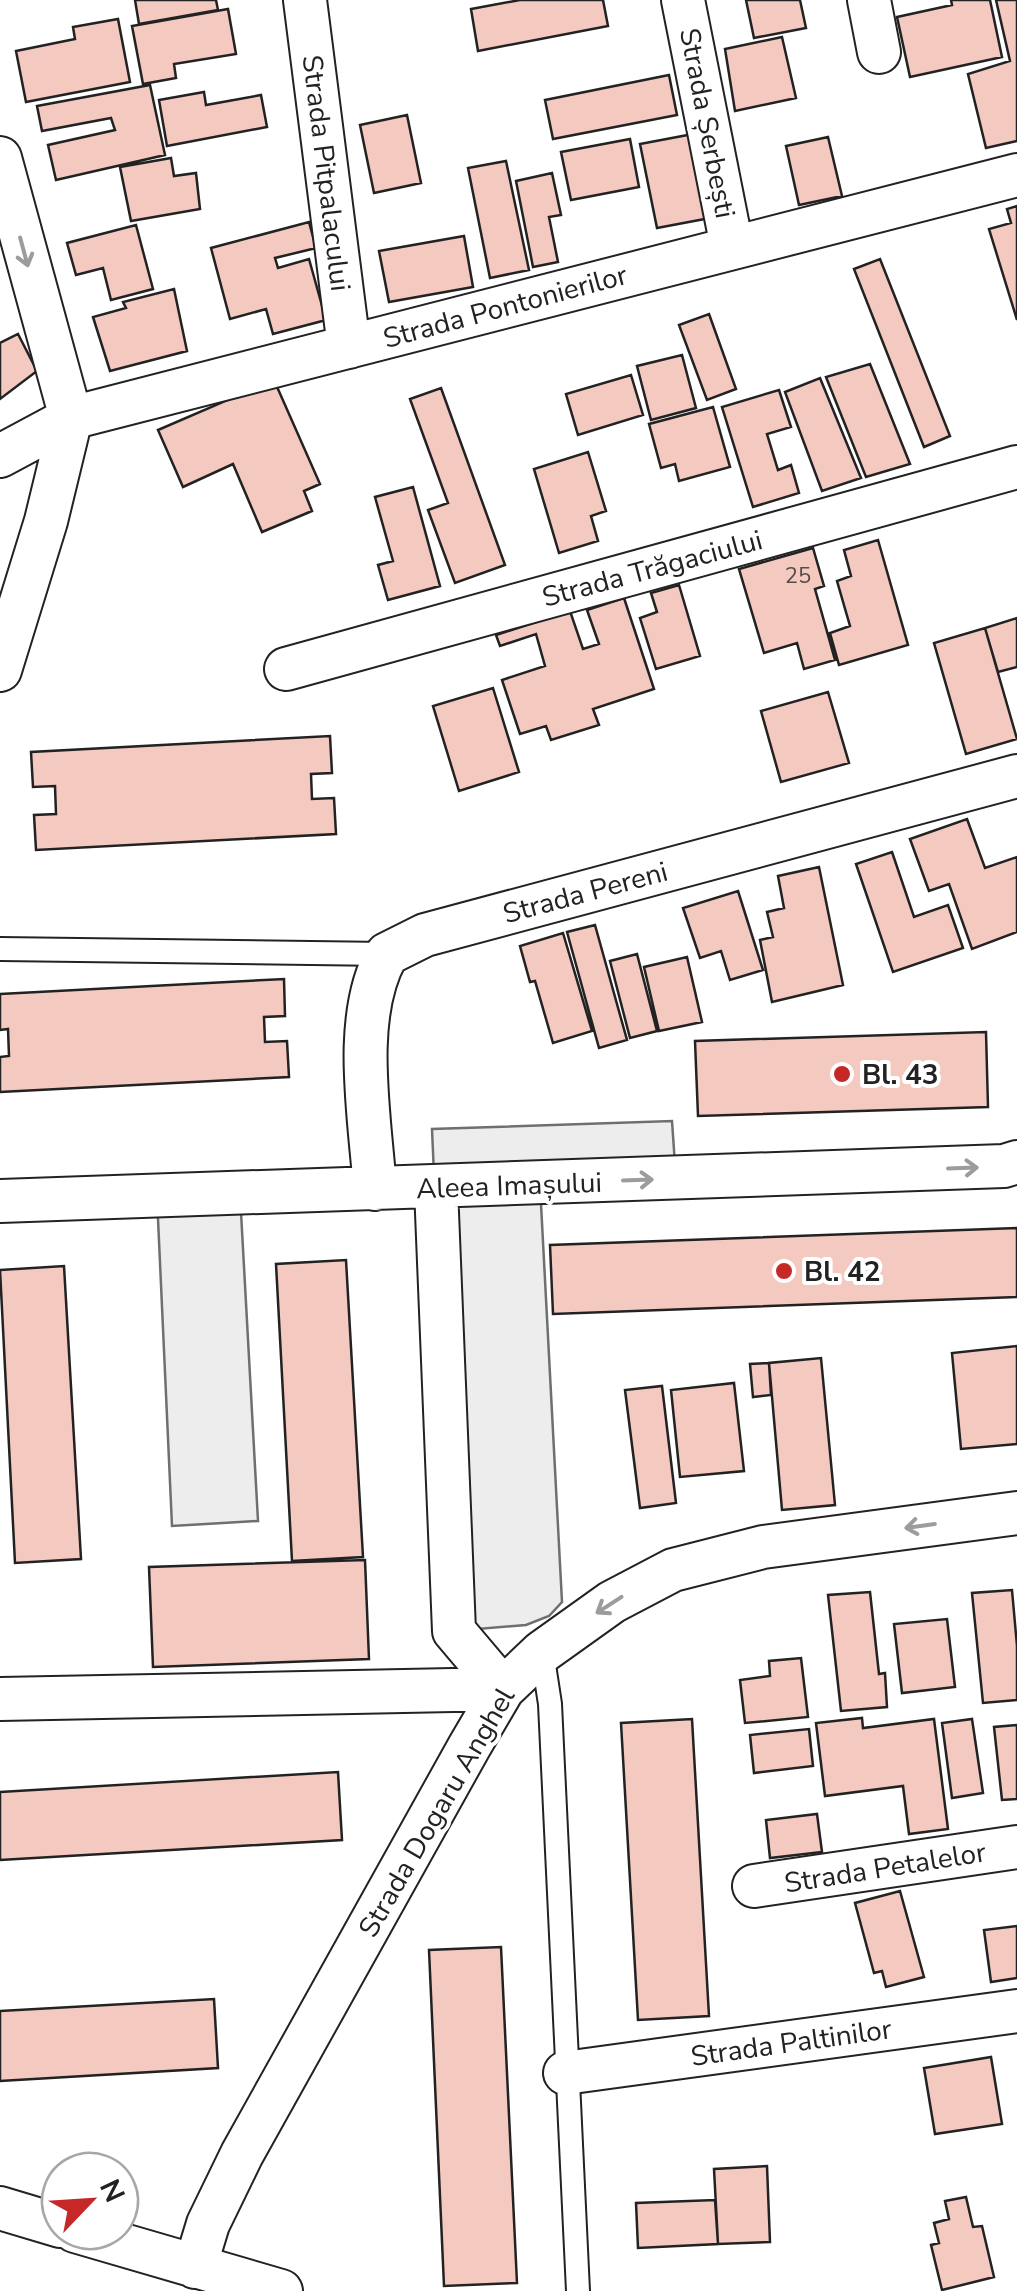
<svg xmlns="http://www.w3.org/2000/svg" width="1017" height="2291" font-family="'Nunito Sans',sans-serif">
	<rect width="100%" height="100%" fill="#fff"/>
	<!-- parking -->
	<path fill="#ededed" stroke="#6f6f6f" stroke-width="2.5" d="M672 1121 676 1179 540 1185 562 1602 549 1616 526 1625 454 1631 432 1129Z
		M240 1194 258 1521 172 1526 157 1197Z"/>
	<!-- building -->
	<path fill="#f3c9c0" stroke="#222" stroke-width="2.5" d="M135 0H216L218 10 139 24Z
		M520 0H603L608 26 478 51 471 9Z
		M746 0H800L806 28 754 38Z
		M951 0H990L1002 57 910 77 897 17 952 5Z
		M996 0H1017V141L986 148 968 74 1010 61Z
		M228 9 236 54 174 64 176 78 143 84 132 26Z
		M118 19 130 82 26 102 16 51 75 39 73 27Z
		M782 37 796 98 735 111 725 49Z
		M669 75 677 115 553 139 545 100Z
		M150 85 165 155 56 180 48 145 115 130 111 118 42 131 37 106Z
		M204 92 206 105 261 95 267 127 167 146 159 100Z
		M407 115 421 183 374 193 360 125Z
		M693 134 710 218 657 228 640 144Z
		M828 137 842 196 799 205 786 146Z
		M630 139 639 187 571 200 561 152Z
		M171 158 174 176 196 173 200 209 131 221 120 167Z
		M506 161 529 270 490 278 468 168Z
		M552 173 561 215 549 217 558 262 533 267 516 181Z
		M1017 206V320L989 229 1011 223 1007 209Z
		M309 222 316 248 275 258 278 268 309 259 326 320 273 334 266 309 230 319 211 248Z
		M136 225 153 289 111 300 103 268 76 275 67 243Z
		M464 236 473 287 389 302 379 251Z
		M880 259 950 436 924 447 854 269Z
		M174 289 187 351 110 371 93 317 126 308 123 302Z
		M709 314 736 389 707 400 679 325Z
		M18 334 37 371 0 399V343Z
		M682 355 696 408 651 420 637 366Z
		M870 364 910 464 866 477 826 377Z
		M631 375 643 415 578 435 566 394Z
		M820 378 861 478 822 491 785 392Z
		M274 380 320 484 304 491 312 511 262 532 233 464 183 487 158 430Z
		M441 388 505 565 455 583 428 510 448 503 410 399Z
		M779 390 791 427 767 434 778 470 791 465 799 493 753 507 722 407Z
		M713 407 730 467 679 481 675 464 661 468 649 424Z
		M588 452 606 511 591 516 598 541 559 553 534 469Z
		M413 487 440 586 388 600 378 565 393 561 375 497Z
		M878 540 908 645 839 665 830 633 850 626 837 581 851 576 844 550Z
		M813 548 824 586 815 589 835 660 804 669 797 643 764 653 739 569Z
		M679 585 700 656 656 669 640 618 657 612 651 593Z
		M624 598 654 689 593 709 599 725 551 740 546 726 520 734 502 680 545 666 536 634 500 646 496 635 570 611 583 649 599 644 587 610Z
		M1017 618V667L998 672 985 628Z
		M985 628 1017 739 966 754 934 643Z
		M493 688 519 772 459 791 433 706Z
		M828 692 849 763 781 782 761 711Z
		M330 736 332 773 311 774 312 799 334 798 336 834 36 850 34 815 56 814 55 786 33 787 31 752Z
		M967 819 985 868 1017 857V932L972 949 949 884 929 891 910 839Z
		M892 852 914 917 948 905 963 948 893 972 856 864Z
		M819 867 843 985 772 1002 760 940 773 937 767 912 784 908 778 876Z
		M738 891 763 970 730 980 721 951 700 958 683 908Z
		M595 925 627 1040 599 1048 567 932Z
		M563 933 592 1031 553 1043 535 981 530 982 520 946Z
		M637 954 657 1031 630 1038 610 961Z
		M687 957 702 1022 659 1031 644 967Z
		M284 979 285 1016 264 1017 265 1042 287 1041 289 1077 0 1092V1057L9 1056 8 1029 0 1030V994Z
		M986 1032 988 1107 698 1116 695 1041Z
		M1017 1228V1297L553 1314 550 1245Z
		M346 1260 363 1557 292 1561 276 1264Z
		M64 1266 81 1559 15 1563 0 1270Z
		M1017 1346V1444L961 1449 952 1353Z
		M821 1358 835 1505 782 1510 769 1363Z
		M769 1363 771 1395 753 1397 750 1364Z
		M734 1383 744 1471 680 1477 671 1390Z
		M662 1386 676 1503 640 1508 625 1390Z
		M365 1560 369 1659 153 1667 149 1567Z
		M1012 1590 1017 1646V1700L983 1703 972 1593Z
		M870 1592 879 1674 885 1673 887 1707 841 1711 828 1595Z
		M947 1619 955 1687 902 1693 894 1624Z
		M801 1658 808 1717 745 1723 740 1680 770 1676 769 1661Z
		M862 1718 863 1728 934 1719 948 1829 909 1834 903 1786 825 1796 816 1723Z
		M692 1719 709 2016 638 2020 621 1723Z
		M972 1719 983 1793 952 1798 942 1723Z
		M1017 1725V1799L1002 1800 994 1727Z
		M809 1729 813 1766 754 1773 750 1735Z
		M338 1772 342 1840 0 1860V1792Z
		M817 1814 822 1852 770 1858 766 1820Z
		M900 1891 924 1977 886 1987 882 1971 874 1973 855 1903Z
		M1017 1926V1978L991 1982 984 1930Z
		M501 1947 517 2283 444 2286 429 1950Z
		M214 1999 218 2068 0 2081V2011Z
		M991 2057 1002 2124 935 2134 924 2068Z
		M767 2166 770 2242 718 2244 714 2169Z
		M966 2197 973 2227 982 2226 994 2277 942 2290 931 2245 939 2243 934 2223 949 2219 945 2201Z
		M715 2200 718 2244 638 2248 636 2203Z"/>
	<g fill="none" stroke-linecap="round" stroke-linejoin="round">
		<defs>
			<path id="lane" d="M0 949 387 954
				M542 1652 550 1704 578 2291"/>
			<path id="street" d="M305 0 349 347
				M683 0 732 247
				M869 0 879 52
				M0 158 71 418 46 521 0 670
				M0 456 71 418 1017 175
				M286 669 1017 467
				M436 1188 454 1631 503 1689
				M375 1189C370 1118 351 1017 387 954L425 935 1017 776
				M0 1201 1004 1166 1017 1162
				M0 1699 503 1689
				M754 1886 1017 1847
				M565 2073 1017 2011
				M0 2208 60 2226
				M75 2231 281 2291
				M195 2267 208 2224 242 2154 469 1747 503 1689 542 1652 612 1602 673 1570 763 1547 1017 1513"/>
		</defs>
		<!-- lane casing -->
		<use href="#lane" stroke="#222" stroke-width="26"/>
		<!-- street casing -->
		<use href="#street" stroke="#222" stroke-width="46"/>
		<!-- lane -->
		<use href="#lane" stroke="#fff" stroke-width="22"/>
		<!-- street -->
		<use href="#street" stroke="#fff" stroke-width="42"/>
	</g>
	<!-- one-way arrows -->
	<defs><path id="oneway-shaft" d="M-6 0H5M1.5-3L5.5 0L1.5 3" fill="none" stroke-width="1.6" stroke-linecap="round" stroke-linejoin="round" transform="scale(2.5)"/></defs>
	<g stroke="#9c9c9c">
		<use href="#oneway-shaft" transform="translate(24 252) rotate(75)"/>
		<use href="#oneway-shaft" transform="translate(963 1168) rotate(-2)"/>
		<use href="#oneway-shaft" transform="translate(638 1180) rotate(-2)"/>
		<use href="#oneway-shaft" transform="translate(920 1526) rotate(172)"/>
		<use href="#oneway-shaft" transform="translate(609 1605) rotate(147)"/>
	</g>
	<!-- markers -->
	<g fill="#c62828" stroke="#fff" stroke-width="4">
		<circle cx="842" cy="1074" r="10"/>
		<circle cx="784" cy="1271" r="10"/>
	</g>
	<g text-anchor="middle" stroke-width="8" stroke-linejoin="round" paint-order="stroke">
		<!-- number labels -->
		<g font-size="22" fill="#564c4a">
			<text x="798" y="583">25</text>
		</g>
		<!-- street labels -->
		<g font-size="28" fill="#222" stroke="#fff">
			<text transform="translate(708 123) rotate(79)" y="10">Strada Șerbești</text>
			<text transform="translate(327 173) rotate(83)" y="10">Strada Pitpalacului</text>
			<text transform="translate(505 306) rotate(-15)" y="10">Strada Pontonierilor</text>
			<text transform="translate(652 568) rotate(-15)" y="10">Strada Trăgaciului</text>
			<text transform="translate(585 892) rotate(-15)" y="10">Strada Pereni</text>
			<text transform="translate(509 1185) rotate(-2)" y="10">Aleea Imașului</text>
			<text transform="translate(436 1812) rotate(-60)" y="10">Strada Dogaru Anghel</text>
			<text transform="translate(885 1867) rotate(-9)" y="10">Strada Petalelor</text>
			<text transform="translate(791 2042) rotate(-8)" y="10">Strada Paltinilor</text>
		</g>
		<!-- poi labels -->
		<g font-size="28" font-weight="bold" fill="#222" stroke="#fff" text-anchor="start">
			<text x="862" y="1084">Bl. 43</text>
			<text x="804" y="1281">Bl. 42</text>
		</g>
	</g>
	<!-- north arrow -->
	<g transform="translate(90 2201) rotate(65)"><circle r="48" fill="#ffffff" stroke="#a7a7a7" stroke-width="2.5"/>
	<path d="M0-8L18 38L0 25L-18 38Z" fill="#c62828"/>
	<text y="-15" font-size="28" font-weight="bold" text-anchor="middle" fill="#222222">N</text>
	</g>
</svg>
